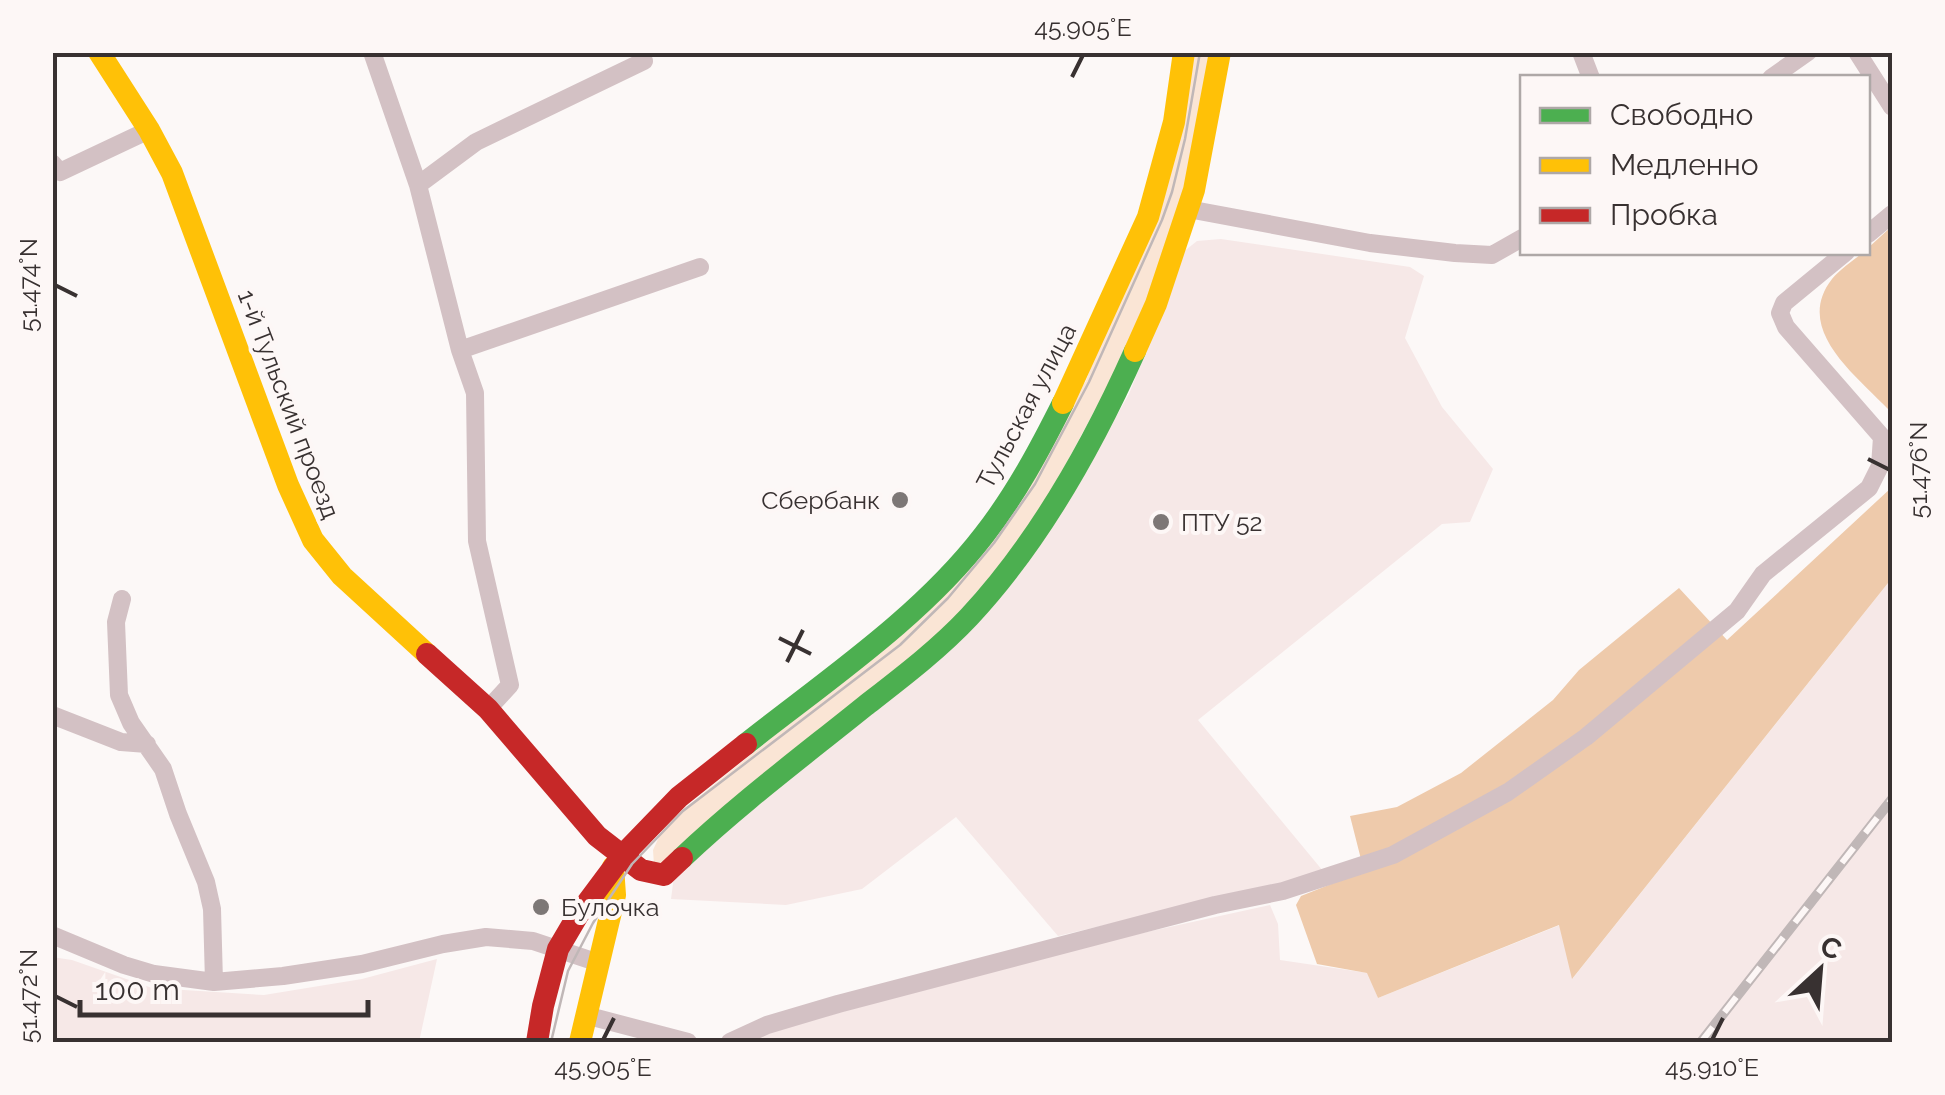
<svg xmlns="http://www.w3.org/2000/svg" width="1945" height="1095" font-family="Raleway,sans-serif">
	<rect width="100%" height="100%" fill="#fcf8f7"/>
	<!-- built -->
	<path fill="#f6e8e7" d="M1221 239 1410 267 1424 276 1405 338 1442 407 1493 469 1470 522 1442 524 1198 720 1323 871 1275 885 1058 936 956 817 862 889 786 905 671 899 674 876 1070 498 1129 394 1164 305 1182 253 1197 241Z
		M1892 578V1042H751L769 1032 1078 947 1270 905 1278 924 1280 960 1368 973 1378 998 1560 925 1573 978Z
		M52 957 72 960 152 988 264 995 362 979 437 959 419 1042H53Z"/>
	<!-- green -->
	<path fill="#fae5d5" d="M1194 53H1216L1200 139 1148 301 1104 393 1047 499 1008 556 959 612 910 662 662 866 654 865 653 850 665 824 897 637 1086 381Z"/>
	<!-- forest -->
	<path fill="#eecaab" d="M1892 226V422L1888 409C1856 375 1793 329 1832 279 1840 269 1853 261 1862 253L1868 252V248Z
		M1892 483V578L1572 979 1559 925 1378 998 1367 973 1317 964 1296 905 1301 896 1364 871 1350 816 1397 807 1461 773 1553 700 1579 670 1679 588 1727 640 1891 488Z"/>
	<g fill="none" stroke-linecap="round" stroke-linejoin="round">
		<!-- street -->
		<path stroke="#d3c1c4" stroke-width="18" d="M372 52 418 185 460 350 475 393 477 541 510 685 488 709
			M1581 52 1591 78
			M1857 52 1892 107
			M1771 78 1808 52
			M52 163 60 172 149 130
			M418 185 476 142 644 61
			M1188 209 1370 243 1455 253 1492 255 1522 238
			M1868 234 1892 214
			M460 350 700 267
			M122 599 116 622 119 695 131 723 163 769 178 814 206 882 212 909 214 982
			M52 715 121 742 147 744
			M52 935 124 965 154 974 214 982 283 976 362 964 443 944 486 937 533 941 599 963
			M585 1015 688 1042
			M730 1042 767 1025 838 1004 1215 905 1283 891 1393 855 1508 792 1586 737 1737 611 1763 574 1869 488 1880 466 1882 437 1786 327 1780 313 1784 303 1846 252"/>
		<!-- fast -->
		<path stroke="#4caf50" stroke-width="22" d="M746 744C827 680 921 617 984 535 1016 494 1040 449 1063 403
			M682 858C740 803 803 756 865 706 901 678 938 650 969 617 1040 541 1093 445 1135 351"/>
		<!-- slow -->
		<path stroke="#ffc107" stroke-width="22" d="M99 52 149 130 172 173 288 485 313 540 342 576 427 654
			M1135 351 1156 304 1194 190 1220 52
			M1063 403 1148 217 1174 122 1184 52
			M580 1042 615 895 613 867"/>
		<!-- jam -->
		<path stroke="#c62828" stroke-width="22" d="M427 654 488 709 597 836 641 870 664 875 682 858
			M537 1042 543 1006 558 949 578 915 622 856 679 797 746 744"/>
		<!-- tram -->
		<path stroke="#c0b7b7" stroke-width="2.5" d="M551 1042 568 971 593 923 632 864 683 811 900 645 948 598 994 543 1035 484 1089 382 1162 220 1172 192 1185 139 1200 52"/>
		<defs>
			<path id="rail" d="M1701 1042 1892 799"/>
		</defs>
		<!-- rail casing -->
		<use href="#rail" stroke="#c0b7b7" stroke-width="10"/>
		<!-- rail -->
		<use href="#rail" stroke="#fdf7f6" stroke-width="6" stroke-dasharray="19" stroke-linecap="butt"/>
	</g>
	<!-- ticks -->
	<path fill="none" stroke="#383131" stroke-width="4" d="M1072 77 1083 55M55 285 77 296M1868 459 1890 470M779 638 811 654M787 662 803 630M55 996 77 1007M603 1040 614 1018M1712 1040 1723 1018"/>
	<!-- markers -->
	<g fill="#7d7776" stroke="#fdf7f6" stroke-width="4">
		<circle cx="900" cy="500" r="10"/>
		<circle cx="1161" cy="522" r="10"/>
		<circle cx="541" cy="907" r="10"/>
	</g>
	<g text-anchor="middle" stroke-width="8" stroke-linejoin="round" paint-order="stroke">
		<!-- street labels -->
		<g font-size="25" fill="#383131" stroke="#fdf7f6">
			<text transform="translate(289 404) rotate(69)" y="9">1-й Тульский проезд</text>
			<text transform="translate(1026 406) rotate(-62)" y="9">Тульская улица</text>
		</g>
		<!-- poi labels -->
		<g font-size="25" fill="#383131" stroke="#fdf7f6" text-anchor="start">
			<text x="880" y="509" text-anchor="end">Сбербанк</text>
			<text x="1181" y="531">ПТУ 52</text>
			<text x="561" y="916">Булочка</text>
		</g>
	</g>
	<!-- border -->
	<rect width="1945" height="1095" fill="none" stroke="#fdf7f6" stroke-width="110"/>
	<!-- legend -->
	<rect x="1520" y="75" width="350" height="180" fill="#fdf7f6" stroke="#aea8a7" stroke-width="2.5"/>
	<rect x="1540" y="108" width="50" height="15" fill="#4caf50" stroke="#aea8a7" stroke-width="2.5"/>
	<text x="1610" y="125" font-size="30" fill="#383131">Свободно</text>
	<rect x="1540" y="158" width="50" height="15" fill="#ffc107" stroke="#aea8a7" stroke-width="2.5"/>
	<text x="1610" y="175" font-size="30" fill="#383131">Медленно</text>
	<rect x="1540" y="208" width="50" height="15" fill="#c62828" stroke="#aea8a7" stroke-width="2.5"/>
	<text x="1610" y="225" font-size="30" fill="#383131">Пробка</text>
	<!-- north arrow -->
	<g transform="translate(1820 970) rotate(26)" stroke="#fdf7f6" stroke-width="8" paint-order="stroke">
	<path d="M0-8L18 38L0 25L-18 38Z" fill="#383131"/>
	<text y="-15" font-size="28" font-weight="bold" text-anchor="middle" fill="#383131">С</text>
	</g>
	<!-- scale -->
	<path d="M80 1000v15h288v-15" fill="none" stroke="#383131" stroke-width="5"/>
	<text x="95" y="1000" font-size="30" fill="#383131" stroke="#fdf7f6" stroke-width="8" paint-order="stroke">100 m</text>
	<rect x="55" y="55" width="1835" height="985" fill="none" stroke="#383131" stroke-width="4"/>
	<g font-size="25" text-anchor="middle" fill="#383131">
		<text x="1083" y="36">45.905°E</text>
		<text transform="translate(28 285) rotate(-90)" y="9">51.474°N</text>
		<text transform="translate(1918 470) rotate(-90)" y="9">51.476°N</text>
		<text transform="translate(28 996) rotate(-90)" y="9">51.472°N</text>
		<text x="603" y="1076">45.905°E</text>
		<text x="1712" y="1076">45.910°E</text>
	</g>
</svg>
